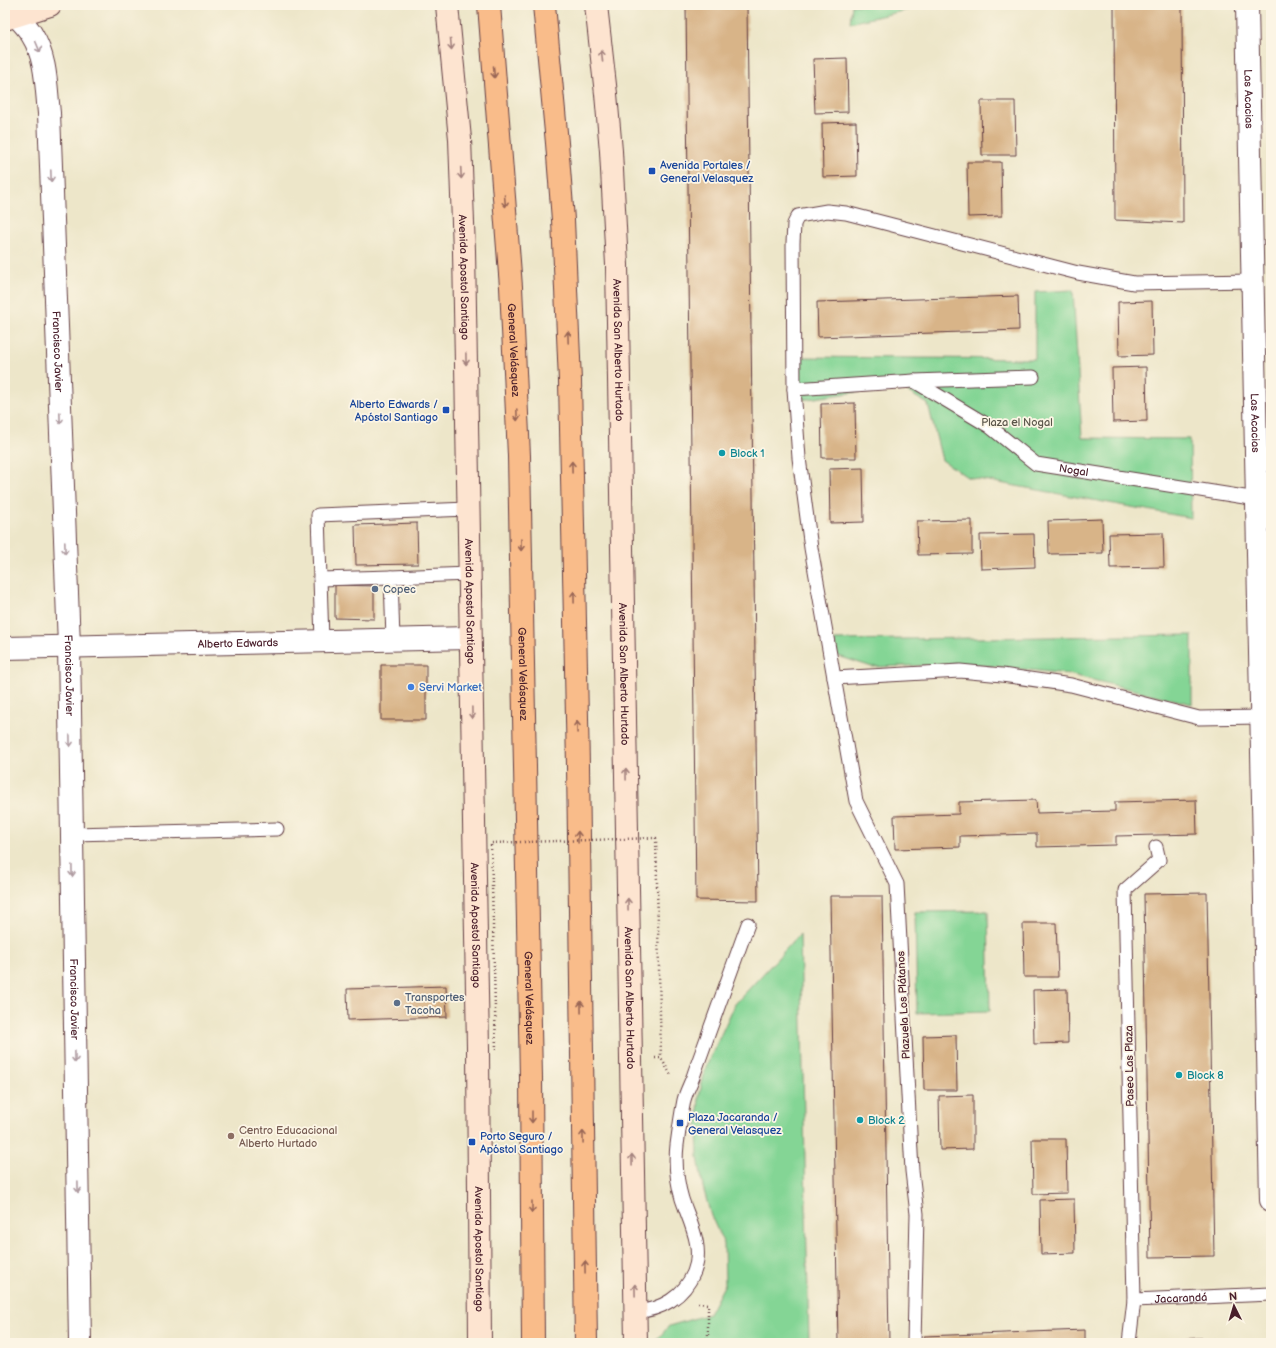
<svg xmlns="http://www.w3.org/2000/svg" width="1276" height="1348" font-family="'Balsamiq Sans',sans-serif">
	<rect width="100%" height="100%" fill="#fcf5e5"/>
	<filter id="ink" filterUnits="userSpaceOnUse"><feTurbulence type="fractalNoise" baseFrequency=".025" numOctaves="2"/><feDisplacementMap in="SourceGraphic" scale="8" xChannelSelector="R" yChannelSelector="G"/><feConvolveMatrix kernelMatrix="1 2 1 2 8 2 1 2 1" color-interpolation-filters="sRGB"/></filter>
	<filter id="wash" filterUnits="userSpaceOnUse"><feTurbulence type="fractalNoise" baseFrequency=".012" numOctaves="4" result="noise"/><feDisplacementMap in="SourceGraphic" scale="16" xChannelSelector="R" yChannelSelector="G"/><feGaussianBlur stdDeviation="0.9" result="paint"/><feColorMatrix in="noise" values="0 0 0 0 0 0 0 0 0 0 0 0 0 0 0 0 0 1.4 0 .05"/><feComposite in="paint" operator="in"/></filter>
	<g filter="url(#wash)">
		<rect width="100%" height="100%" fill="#ede6c9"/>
		<!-- green -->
		<path fill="#84d595" stroke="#677a60" d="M852 5H929L850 23Z
			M1073 290 1082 438 1190 439 1191 518 967 477 942 460 928 404 898 386 801 400 799 357 1035 359V292Z
			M1192 635V704L1068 674 971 664 872 667 838 656 834 640Z
			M988 911 990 1011 917 1013 915 912Z
			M800 934 809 1343H654L669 1326 709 1314 725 1284 724 1244 711 1216 703 1187 698 1157 697 1126 699 1096 706 1067 735 1004Z"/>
		<g id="blocks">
			<!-- building -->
			<path fill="#d8b488" d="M686 5H747L758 901 696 900Z
				M1114 5H1182L1183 223 1115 220Z
				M847 58 848 112 815 113 813 59Z
				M981 101H1015L1016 155H982Z
				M856 122 857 176 823 177 822 123Z
				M967 162H1001L1002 216 968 217Z
				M1018 296 1019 330 818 337 817 302Z
				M1152 301 1153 355 1119 356 1118 302Z
				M1146 367 1147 421 1113 422 1112 368Z
				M855 403 856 458H822L821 404Z
				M863 468 864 522 830 523 829 469Z
				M1102 519 1103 553 1049 554 1048 521Z
				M972 520V554L918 555 917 521Z
				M417 523 418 564 356 565 355 525Z
				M1163 533 1164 567 1110 568 1109 534Z
				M1034 534 1035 567 981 569 980 535Z
				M335 585 374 586V619L335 618Z
				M381 665H426V720H381Z
				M1036 800 1037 813 1115 811V802L1196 800 1197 834 1116 836V845L1037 847V834L960 836V847L895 849 894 816 959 814V802Z
				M1207 893 1214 1256 1150 1257 1144 894Z
				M830 896H882L889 1343H838Z
				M1023 923H1056L1058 977H1024Z
				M446 986 447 1017 348 1020 347 989Z
				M1067 989 1068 1043 1034 1044 1033 990Z
				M956 1035 957 1090H924L923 1036Z
				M973 1095V1149L940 1150 939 1096Z
				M1032 1139H1066L1067 1193 1033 1194Z
				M1074 1199 1075 1253 1041 1254 1040 1200Z
				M1085 1330V1343H924V1336Z
				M1202 1338V1343H1168V1339Z"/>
		</g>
	</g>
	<g filter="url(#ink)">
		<use href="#blocks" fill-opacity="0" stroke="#623d43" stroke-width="1"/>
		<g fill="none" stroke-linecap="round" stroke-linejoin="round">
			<defs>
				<g id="service">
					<path id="s1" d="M914 381 989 426 1036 464 1257 499"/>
					<path d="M794 389 914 381 1033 377"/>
					<path d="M320 579 391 577"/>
					<path d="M393 640 391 577 469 574"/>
					<path d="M322 641 318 515 468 509"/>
					<path d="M834 678 960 671 1002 675 1071 685 1199 718 1261 717"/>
					<path d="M72 834 277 829"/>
					<path id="s2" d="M1134 1300 1271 1294"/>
					<path d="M635 1312C661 1310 684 1297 694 1272 704 1247 690 1223 682 1199 677 1182 675 1162 677 1145 679 1130 681 1115 684 1100 686 1092 690 1085 693 1077 698 1062 704 1047 709 1032 722 996 735 960 748 924"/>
					<path d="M914 1343 917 1214 912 1171 897 884 856 801 811 548 799 458 794 389 793 243 794 224 798 216 827 211 846 213 1078 273 1134 283 1253 281"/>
					<path d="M1129 1343 1134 1300 1125 890 1159 860 1156 847"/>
				</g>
				<g id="minor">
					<path id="s3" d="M1247 5 1271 1200"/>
					<path id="s4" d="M5 648 470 638"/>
				</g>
				<g id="tertiary">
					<path id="s5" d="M6 5C15 15 26 24 32 35 47 59 46 87 49 113L69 646 80 1343"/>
				</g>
				<g id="secondary">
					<path id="s6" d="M447 5 460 139 464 251 478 1049 480 1343"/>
					<path id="s7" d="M596 5 606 94 611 151 617 265 636 1343"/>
					<path d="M5 19 50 5"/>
				</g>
				<g id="motorway">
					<path id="s8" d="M489 5 511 287 519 456 531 1078 533 1343"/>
					<path d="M544 5 557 143 563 220 570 381 578 766 586 1343"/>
				</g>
			</defs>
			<!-- service casing -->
			<use href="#service" stroke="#623d43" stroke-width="15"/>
			<!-- minor casing -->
			<use href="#minor" stroke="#623d43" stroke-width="24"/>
			<!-- tertiary casing -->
			<use href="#tertiary" stroke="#623d43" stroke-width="24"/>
			<!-- secondary casing -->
			<use href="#secondary" stroke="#623d43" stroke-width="24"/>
			<!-- motorway casing -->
			<use href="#motorway" stroke="#623d43" stroke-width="24"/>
			<!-- path -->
			<path stroke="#623d43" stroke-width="2.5" stroke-dasharray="1 3" stroke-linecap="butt" d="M655 1058H661L672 1077
				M698 1303 708 1304V1335L706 1343"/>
			<!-- service -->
			<use href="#service" stroke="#fff" stroke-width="13"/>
			<!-- minor -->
			<use href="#minor" stroke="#fff" stroke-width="22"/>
			<!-- tertiary -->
			<use href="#tertiary" stroke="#fff" stroke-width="22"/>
			<!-- secondary -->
			<use href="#secondary" stroke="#fde4d0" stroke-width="22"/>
			<!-- motorway -->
			<use href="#motorway" stroke="#f9bc8a" stroke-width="22"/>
			<!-- path-bridge -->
			<path stroke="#623d43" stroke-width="2.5" stroke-dasharray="1 3" stroke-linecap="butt" d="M496 1050 491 843 656 838 661 1058"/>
		</g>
		<!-- one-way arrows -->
		<defs><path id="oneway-shaft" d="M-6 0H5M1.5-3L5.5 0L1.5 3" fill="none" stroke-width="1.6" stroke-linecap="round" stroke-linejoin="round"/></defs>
		<g stroke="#a4827e">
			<use href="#oneway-shaft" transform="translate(451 44) rotate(85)"/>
			<use href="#oneway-shaft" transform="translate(602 56) rotate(-96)"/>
			<use href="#oneway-shaft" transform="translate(461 173) rotate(87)"/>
			<use href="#oneway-shaft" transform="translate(466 359) rotate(89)"/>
			<use href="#oneway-shaft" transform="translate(472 713) rotate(89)"/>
			<use href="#oneway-shaft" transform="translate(626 774) rotate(-91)"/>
			<use href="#oneway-shaft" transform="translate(628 904) rotate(-91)"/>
			<use href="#oneway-shaft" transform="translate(632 1160) rotate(-91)"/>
			<use href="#oneway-shaft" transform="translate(635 1290) rotate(-91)"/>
		</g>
		<g stroke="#ae9aa0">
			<use href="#oneway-shaft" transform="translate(38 47) rotate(67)"/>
			<use href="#oneway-shaft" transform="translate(51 176) rotate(88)"/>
			<use href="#oneway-shaft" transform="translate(60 418) rotate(88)"/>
			<use href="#oneway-shaft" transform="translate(65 548) rotate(88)"/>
			<use href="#oneway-shaft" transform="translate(70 741) rotate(89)"/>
			<use href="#oneway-shaft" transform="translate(72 871) rotate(89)"/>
			<use href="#oneway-shaft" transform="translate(75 1057) rotate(89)"/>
			<use href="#oneway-shaft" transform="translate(78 1187) rotate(89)"/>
		</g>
		<g stroke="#996656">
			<use href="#oneway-shaft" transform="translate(494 72) rotate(85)"/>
			<use href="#oneway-shaft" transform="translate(505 201) rotate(85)"/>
			<use href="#oneway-shaft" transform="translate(568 337) rotate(-92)"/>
			<use href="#oneway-shaft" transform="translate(517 415) rotate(88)"/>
			<use href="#oneway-shaft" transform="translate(572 467) rotate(-91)"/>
			<use href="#oneway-shaft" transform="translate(521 545) rotate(89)"/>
			<use href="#oneway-shaft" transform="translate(574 597) rotate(-91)"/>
			<use href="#oneway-shaft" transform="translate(577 727) rotate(-91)"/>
			<use href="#oneway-shaft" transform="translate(578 837) rotate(-91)"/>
			<use href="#oneway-shaft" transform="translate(581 1007) rotate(-91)"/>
			<use href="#oneway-shaft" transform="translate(532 1117) rotate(90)"/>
			<use href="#oneway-shaft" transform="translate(583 1137) rotate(-91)"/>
			<use href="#oneway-shaft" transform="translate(532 1207) rotate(90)"/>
			<use href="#oneway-shaft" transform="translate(585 1267) rotate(-91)"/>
		</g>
	</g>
	<!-- markers -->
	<g fill="#1a4fb4" stroke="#fcf5e5" stroke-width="1.5">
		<rect x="648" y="167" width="8" height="8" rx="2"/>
		<rect x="442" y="406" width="8" height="8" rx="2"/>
		<rect x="676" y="1119" width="8" height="8" rx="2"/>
		<rect x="468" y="1138" width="8" height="8" rx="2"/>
	</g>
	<g fill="#0f9aa8" stroke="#fcf5e5" stroke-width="1.5">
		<circle cx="722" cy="453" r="4"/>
		<circle cx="1179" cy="1075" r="4"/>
		<circle cx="860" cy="1120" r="4"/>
	</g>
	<g fill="#5c6f8a" stroke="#fcf5e5" stroke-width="1.5">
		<circle cx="375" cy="589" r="4"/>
		<circle cx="397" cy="1003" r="4"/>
	</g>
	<circle fill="#3f7fe0" stroke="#fcf5e5" stroke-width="1.5" cx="411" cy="687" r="4"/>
	<circle fill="#8d6e63" stroke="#fcf5e5" stroke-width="1.5" cx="231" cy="1136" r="4"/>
	<g text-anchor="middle" stroke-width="3.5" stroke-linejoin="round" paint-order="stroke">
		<!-- street labels -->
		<g font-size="11" fill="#4a1f2b" stroke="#fcf5e5">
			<text dy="4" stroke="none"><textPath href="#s3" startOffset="94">Las Acacias</textPath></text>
			<text dy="4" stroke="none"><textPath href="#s6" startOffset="273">Avenida Apostol Santiago</textPath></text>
			<text dy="4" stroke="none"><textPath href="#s8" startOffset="346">General Velásquez</textPath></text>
			<text dy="4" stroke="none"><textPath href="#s7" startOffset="346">Avenida San Alberto Hurtado</textPath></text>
			<text dy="4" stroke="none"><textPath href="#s5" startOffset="359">Francisco Javier</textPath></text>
			<text dy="4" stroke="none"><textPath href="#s3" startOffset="418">Las Acacias</textPath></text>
			<text dy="4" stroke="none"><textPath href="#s1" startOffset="186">Nogal</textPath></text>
			<text dy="4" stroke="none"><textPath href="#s6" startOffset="597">Avenida Apostol Santiago</textPath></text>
			<text dy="4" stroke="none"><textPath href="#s4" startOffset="233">Alberto Edwards</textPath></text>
			<text dy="4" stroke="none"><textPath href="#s8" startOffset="670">General Velásquez</textPath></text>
			<text dy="4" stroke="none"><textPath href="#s7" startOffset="670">Avenida San Alberto Hurtado</textPath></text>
			<text dy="4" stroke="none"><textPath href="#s5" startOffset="683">Francisco Javier</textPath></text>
			<text dy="4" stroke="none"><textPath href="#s6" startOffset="921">Avenida Apostol Santiago</textPath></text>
			<text dy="4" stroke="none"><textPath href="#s8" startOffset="994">General Velásquez</textPath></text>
			<text dy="4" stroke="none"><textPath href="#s7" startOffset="994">Avenida San Alberto Hurtado</textPath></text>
			<text dy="4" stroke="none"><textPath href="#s5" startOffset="1007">Francisco Javier</textPath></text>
			<text transform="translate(903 1005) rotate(-93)" y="4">Plazuela Los Plátanos</text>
			<text transform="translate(1129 1066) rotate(-91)" y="4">Paseo Las Plaza</text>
			<text dy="4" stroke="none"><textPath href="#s6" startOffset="1245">Avenida Apostol Santiago</textPath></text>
			<text dy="4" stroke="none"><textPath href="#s2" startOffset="47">Jacarandá</textPath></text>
		</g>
		<!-- transit labels -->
		<g font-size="11" fill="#164399" stroke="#fcf5e5" text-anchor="start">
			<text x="660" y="169">Avenida Portales /<tspan x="660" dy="13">General Velasquez</tspan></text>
			<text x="438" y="408" text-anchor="end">Alberto Edwards /<tspan x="438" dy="13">Apóstol Santiago</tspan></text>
			<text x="688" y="1121">Plaza Jacaranda /<tspan x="688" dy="13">General Velasquez</tspan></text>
			<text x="480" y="1140">Porto Seguro /<tspan x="480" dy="13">Apóstol Santiago</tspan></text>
		</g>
		<!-- park labels -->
		<g font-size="11" fill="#5b564b" stroke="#fcf5e5">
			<text x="1017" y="426">Plaza el Nogal</text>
		</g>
		<!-- culture labels -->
		<g font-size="11" fill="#0d838f" stroke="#fcf5e5" text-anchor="start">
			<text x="730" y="457">Block 1</text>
			<text x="1187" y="1079">Block 8</text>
			<text x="868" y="1124">Block 2</text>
		</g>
		<!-- service labels -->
		<g font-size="11" fill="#4e5e75" stroke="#fcf5e5" text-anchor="start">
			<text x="383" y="593">Copec</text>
			<text x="405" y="1001">Transportes<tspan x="405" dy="13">Tacoha</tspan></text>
		</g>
		<!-- shop labels -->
		<g font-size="11" fill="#366cbe" stroke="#fcf5e5" text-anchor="start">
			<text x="419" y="691">Servi Market</text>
		</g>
		<!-- education labels -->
		<g font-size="11" fill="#785e54" stroke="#fcf5e5" text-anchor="start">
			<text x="239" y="1134">Centro Educacional<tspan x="239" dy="13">Alberto Hurtado</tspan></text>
		</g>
	</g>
	<!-- margin -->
	<rect width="1276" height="1348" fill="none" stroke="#fcf5e5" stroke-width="20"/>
	<!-- north arrow -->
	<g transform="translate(1234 1306) rotate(355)" stroke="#fcf5e5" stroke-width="3" paint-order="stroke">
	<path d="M0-3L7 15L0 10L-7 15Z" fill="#4a1f2b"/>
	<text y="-6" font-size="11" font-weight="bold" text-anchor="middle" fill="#4a1f2b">N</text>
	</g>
</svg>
